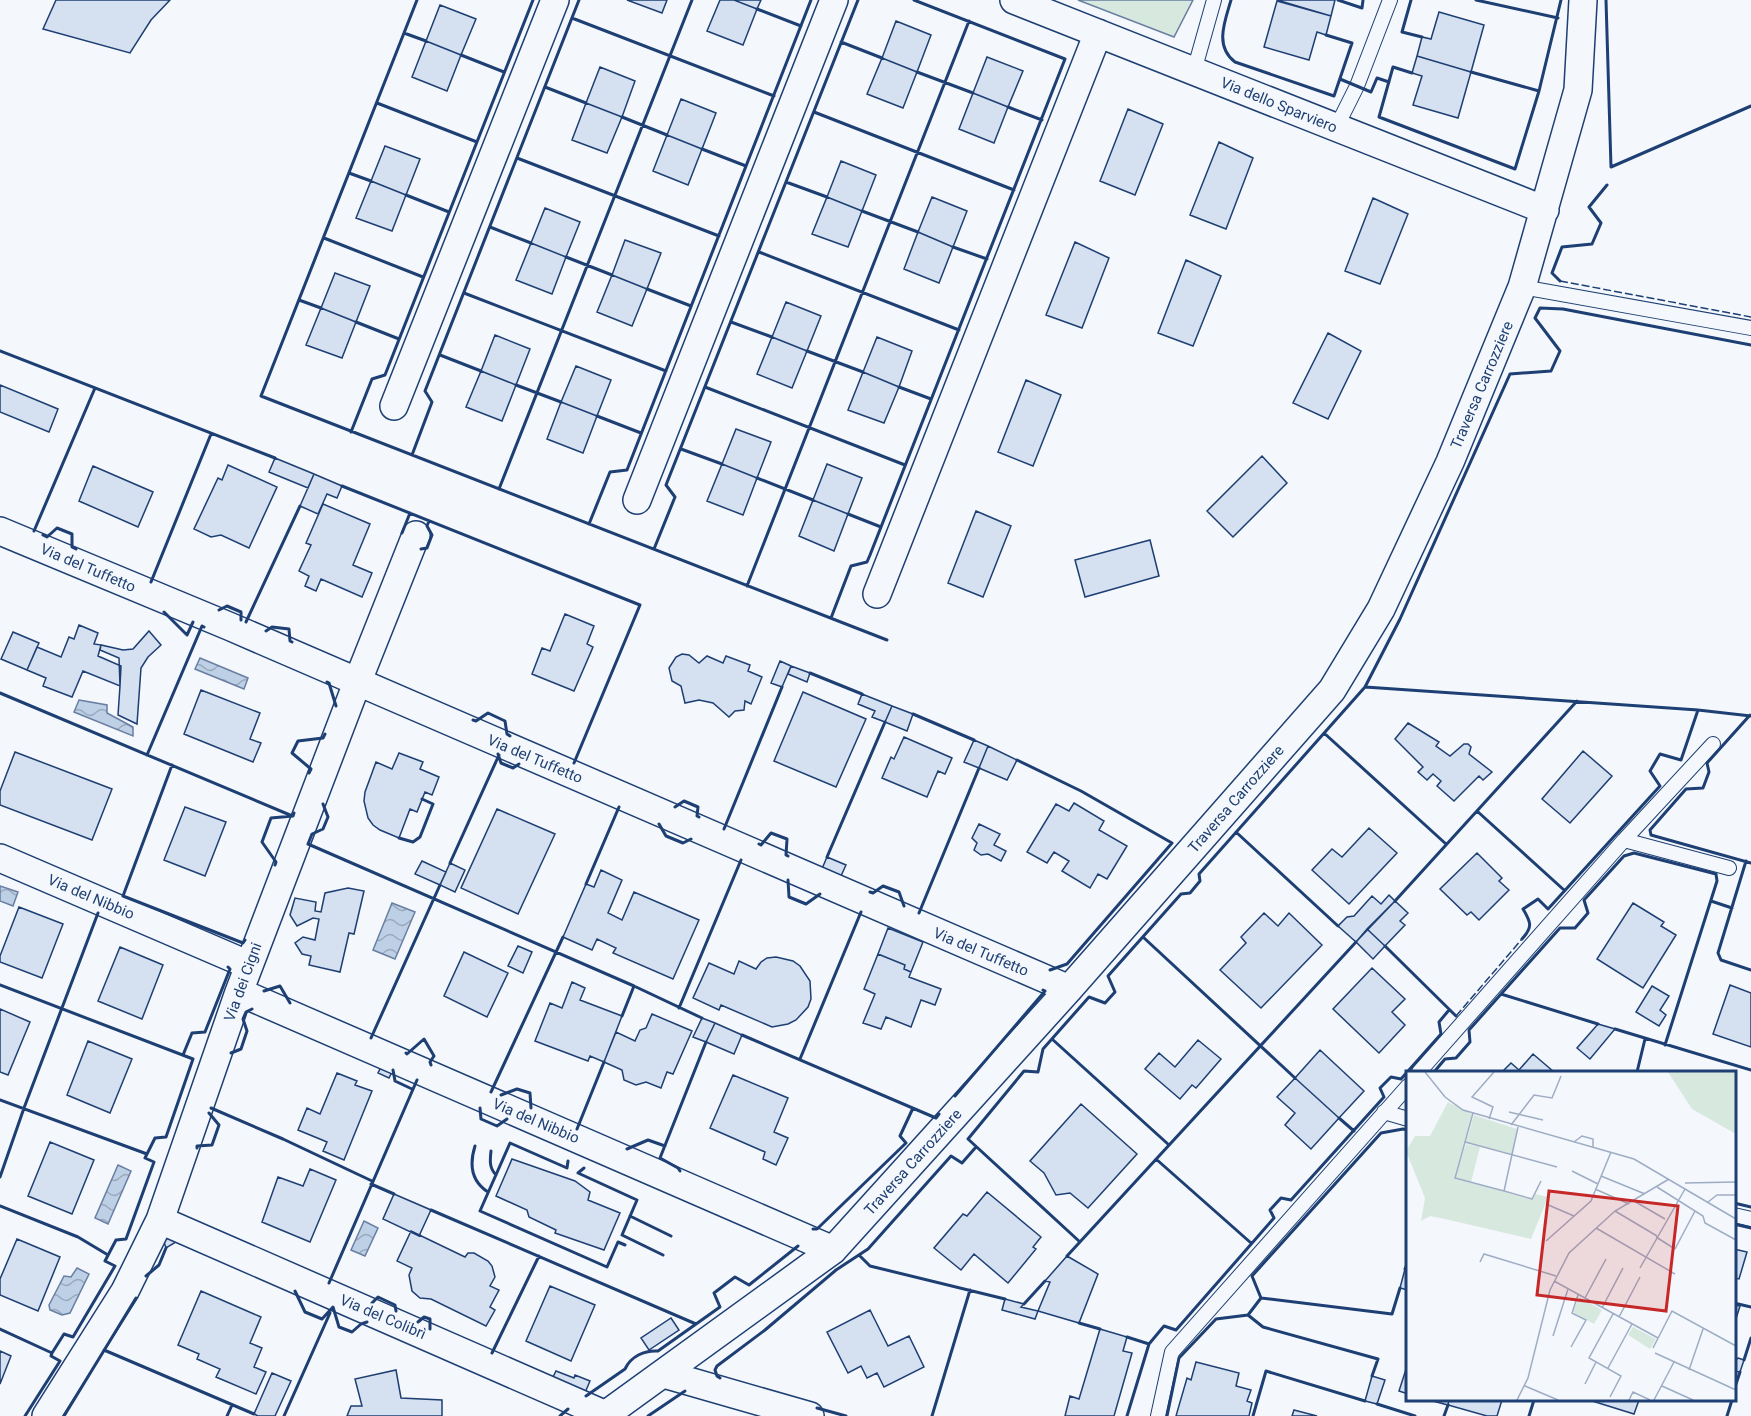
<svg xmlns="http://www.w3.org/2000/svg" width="1751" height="1416" font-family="Roboto,sans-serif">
	<defs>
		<pattern id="water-waves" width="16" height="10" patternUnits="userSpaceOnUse" patternTransform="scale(1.5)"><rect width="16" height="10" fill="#bed0e5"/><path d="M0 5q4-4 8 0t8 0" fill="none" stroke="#9aaabe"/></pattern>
	</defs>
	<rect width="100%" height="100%" fill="#f4f7fb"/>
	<!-- grass -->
	<path fill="#d7e8df" stroke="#687fa3" stroke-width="1.5" d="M1078 0H1193L1174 37Z"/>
	<!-- water -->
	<path fill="url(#water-waves)" stroke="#687fa3" stroke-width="1.5" d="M200 658 248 678 244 689 195 669Z
		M79 700 107 705V713L133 727V736L74 712Z
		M0 886 18 892 13 906 0 901Z
		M392 903 415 912 395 959 373 950Z
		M118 1165 131 1171 108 1224 95 1218Z
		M364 1221 378 1228 365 1256 351 1250Z
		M77 1268 89 1274 70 1313 62 1315 50 1310 49 1305 64 1276 71 1277Z"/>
	<!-- building -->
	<path fill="#d5e0f0" stroke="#1d3f73" stroke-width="1.5" d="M56 0H170L151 20 130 53 43 29Z
		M627 0H667L662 13Z
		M720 0H734L757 9 743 45 707 31Z
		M734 0H761L757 9Z
		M1277 0H1335L1331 16Z
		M1277 1 1331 16 1326 35 1317 32 1309 60 1264 47Z
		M440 5 476 19 461 55 426 41Z
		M1439 12 1484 25 1471 72 1417 56 1422 37 1431 39Z
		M896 21 931 35 917 72 882 58Z
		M426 41 461 55 447 91 412 77Z
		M1417 56 1471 72 1458 118 1413 105 1422 76 1412 73Z
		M987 57 1023 71 1008 107 973 93Z
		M882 58 917 72 903 108 867 94Z
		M600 67 635 81 622 117 586 103Z
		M973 93 1008 107 994 143 959 129Z
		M681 99 716 113 702 149 667 135Z
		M586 103 622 117 607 153 572 140Z
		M1128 109 1163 124 1135 195 1100 181Z
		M667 135 702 149 688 185 653 171Z
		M1219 142 1253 158 1226 229 1190 215Z
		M385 146 420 159 406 195 371 181Z
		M841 161 876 175 862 211 827 197Z
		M371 181 406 195 392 231 356 218Z
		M827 197 862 211 848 247 812 234Z
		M932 197 967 211 953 247 918 232Z
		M1373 198 1408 214 1380 284 1345 271Z
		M545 208 580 222 566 257 531 243Z
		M918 232 953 247 939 283 904 269Z
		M625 240 661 253 647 289 612 275Z
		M1075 242 1109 258 1082 328 1046 315Z
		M531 243 566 257 552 294 516 280Z
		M1186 260 1221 276 1193 346 1158 333Z
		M335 273 370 286 356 322 321 308Z
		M612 275 647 289 632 326 597 312Z
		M786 302 821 316 807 351 772 337Z
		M321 308 356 322 342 358 306 345Z
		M1328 333 1361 351 1328 419 1293 403Z
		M495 335 530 349 516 385 481 371Z
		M772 337 807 351 792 388 757 374Z
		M877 337 912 351 899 387 863 372Z
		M576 366 611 380 597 416 561 402Z
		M481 371 516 385 502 421 466 407Z
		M863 372 899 387 884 423 848 410Z
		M1026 380 1061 395 1033 466 998 452Z
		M0 385 58 409 49 432 0 412Z
		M561 402 597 416 583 453 547 439Z
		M736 429 771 442 757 478 722 464Z
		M1262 456 1287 483 1233 537 1207 511Z
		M275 458 314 474 308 488 269 472Z
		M722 464 757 478 743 515 707 501Z
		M827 464 862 478 848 514 813 500Z
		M228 465 277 487 249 548 221 535 211 537 194 529 218 478 222 480Z
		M93 466 153 492 138 527 79 501Z
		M314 474 342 486 337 498 327 494 318 514 300 506Z
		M813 500 848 514 834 551 799 536Z
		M323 504 370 524 353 565 372 573 362 597 321 579 316 591 305 586 309 576 299 571 311 545 306 543Z
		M976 511 1011 526 983 597 948 583Z
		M1150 540 1159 576 1085 597 1075 560Z
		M565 614 594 626 587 644 593 647 574 691 532 674 542 648 550 651Z
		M79 625 98 633 94 644 101 645 98 656 121 666 120 686 83 671 72 697 43 686 46 678 27 670 37 647 61 657 69 637 74 639Z
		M149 631 161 645 148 657 141 668 137 724 118 715 120 686 119 658 100 650 101 645 123 650 133 649Z
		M13 632 39 643 27 670 1 659Z
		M682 654 689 655 699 663 707 656 723 663 726 656 750 665 748 671 762 677 751 704 745 701 744 710 735 711 729 717 713 703 699 700 685 703 681 686 672 681 669 668 676 657Z
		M780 661 791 666 782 687 771 683Z
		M791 666 810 673 807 682 788 674Z
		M201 690 260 713 250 739 261 743 253 762 184 734Z
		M803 692 866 719 836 787 774 761Z
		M862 694 892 706 885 722 872 717 875 711 858 704Z
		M892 706 913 714 907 731 885 722Z
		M1408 723 1439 742 1436 746 1450 756 1464 744H1468L1471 747 1469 754 1492 772 1483 780 1479 776 1454 801 1437 786 1441 781 1433 774 1427 780 1418 772 1423 767 1395 739Z
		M904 737 952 758 945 774 938 771 927 797 882 778 891 757 894 759Z
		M974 740 988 746 979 768 964 762Z
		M988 746 1017 760 1007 780 979 768Z
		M1583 751 1612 776 1570 823 1542 799Z
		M15 752 112 789 92 840 0 805V791Z
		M399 753 423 762 420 769 439 777 432 795 425 792 417 812 410 809 399 838 380 830 373 825 368 818 364 801 365 792 376 762 392 769Z
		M1074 803 1104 821 1099 830 1127 846 1107 879 1098 874 1090 888 1062 871 1069 861 1054 852 1047 863 1027 852 1056 804 1069 811Z
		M185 807 226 822 205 876 164 860Z
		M497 809 555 834 518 914 461 888Z
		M979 824 1000 834 994 845 1006 851 1001 861 988 854 981 855 974 850 977 843 972 838Z
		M1369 828 1397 853 1349 904 1312 870 1332 849 1342 857Z
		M1477 853 1502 878 1499 881 1509 890 1479 920 1471 912 1467 915 1440 889Z
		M827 857 846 865 840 878 821 871Z
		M422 861 446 872 440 885 415 874Z
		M450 863 465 870 455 892 440 885Z
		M601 870 622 880 608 913 622 920 634 892 699 920 673 979 613 953 616 948 597 939 592 950 563 937 586 884 594 887Z
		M348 888 364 891 354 934 349 933 340 972 309 965 311 956 302 954 295 943 303 937 315 940 319 919 313 918 297 926 290 915 295 898 316 902 315 911 321 912 325 893Z
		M1389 895 1395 901 1356 942 1338 926 1347 917 1354 916 1372 896 1381 904Z
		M1395 901 1408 913 1400 921 1405 925 1385 946 1367 929Z
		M1633 903 1664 922 1661 926 1676 935 1643 988 1597 959Z
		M19 907 63 924 42 978 0 962V956Z
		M1264 913 1278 926 1289 913 1322 945 1261 1008 1220 970 1246 943 1241 937Z
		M888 928 923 942 911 972 904 969 905 965 878 954Z
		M1367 929 1385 946 1373 959 1356 942Z
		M518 946 532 952 523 973 508 966Z
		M120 947 163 965 142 1019 98 1001Z
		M464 952 508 973 487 1017 444 996Z
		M878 954 905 965 904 969 911 972 909 977 941 989 935 1005 921 1000 911 1027 886 1017 881 1029 863 1023 875 994 864 989Z
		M776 957 793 961 800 966 810 981 811 999 808 1007 796 1020 788 1024 772 1027 721 1005 719 1010 693 998 709 963 734 974 739 961 756 969 761 962 767 958Z
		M1372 968 1405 999 1392 1012 1405 1025 1379 1053 1333 1009Z
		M572 982 585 988 580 1000 622 1016 604 1062 590 1056 588 1061 535 1041 550 1003 562 1008Z
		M1730 985 1751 993V1047L1713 1034Z
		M1652 986 1669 996 1660 1010 1666 1015 1659 1026 1636 1012Z
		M0 1009 30 1022 8 1075 0 1072Z
		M652 1014 692 1031 673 1074 667 1072 661 1088 646 1082 636 1085 624 1080 622 1070 604 1062 616 1032 635 1041 640 1030 646 1028Z
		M702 1018 715 1023 706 1042 693 1037Z
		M715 1023 742 1035 734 1054 706 1042Z
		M1598 1024 1615 1029 1590 1059 1577 1048Z
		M1198 1040 1221 1059 1196 1088 1192 1085 1180 1099 1145 1069 1159 1053 1175 1067Z
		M88 1041 132 1059 110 1113 67 1095Z
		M1320 1050 1364 1091 1339 1118 1295 1078Z
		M1533 1054 1554 1072H1502L1511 1063 1519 1070Z
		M382 1065 393 1070 389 1078 378 1073Z
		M337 1073 357 1081 355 1085 372 1091 344 1160 323 1151 327 1142 298 1130 307 1108 320 1114Z
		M733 1075 788 1098 774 1132 788 1138 776 1165 763 1159 765 1152 710 1128Z
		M1295 1078 1339 1118 1311 1149 1285 1125 1295 1113 1277 1097Z
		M1081 1104 1137 1154 1088 1208 1070 1193 1056 1195 1044 1173 1030 1161Z
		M50 1142 94 1160 72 1214 28 1196Z
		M512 1159 575 1181 590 1192 588 1200 620 1213 604 1250 555 1233 556 1230 529 1217 527 1210 496 1196Z
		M310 1169 336 1180 310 1242 262 1222 278 1177 303 1186Z
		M987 1192 1041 1237 1033 1247 1036 1249 1008 1283 974 1254 961 1270 934 1248 963 1214 967 1216Z
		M394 1194 431 1210 419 1236 383 1219Z
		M411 1231 465 1257 468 1253H474L488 1261 492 1266 495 1277 490 1286 499 1290 490 1307 495 1310 486 1326 431 1299 420 1298 412 1291 409 1275 412 1268 397 1261Z
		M161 1233 181 1239 166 1248Z
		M17 1239 60 1257 38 1311 0 1295V1279Z
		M1734 1249 1747 1252 1739 1279 1734 1278Z
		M1067 1256 1098 1274 1079 1323 1038 1311 1050 1282 1045 1281Z
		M1405 1269 1408 1270V1290L1400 1288Z
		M550 1286 595 1305 571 1361 526 1341Z
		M201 1291 261 1317 250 1343 262 1348 254 1367 266 1372 256 1394 216 1377 220 1369 197 1359 199 1354 178 1345Z
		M1005 1299 1024 1304 1021 1307 1038 1311 1035 1319 1002 1310Z
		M1734 1305 1740 1306 1734 1325Z
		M870 1310 888 1346 909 1336 924 1367 884 1387 877 1373 867 1378 861 1366 848 1373 827 1332Z
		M671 1318 679 1330 649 1350 641 1338Z
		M1100 1329 1127 1337 1123 1351 1132 1353 1114 1416H1065L1070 1396 1079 1399Z
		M0 1351 11 1356 0 1384Z
		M1738 1358 1744 1360 1740 1372 1734 1371V1362Z
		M1196 1362 1239 1373 1236 1386 1251 1390 1247 1401 1252 1403 1249 1416H1176L1187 1378 1191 1380Z
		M1408 1363V1394L1399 1391Z
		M396 1370 401 1398 442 1400V1416H347L351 1406H362L355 1379Z
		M556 1371 574 1378 575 1375 590 1381 584 1395 551 1381Z
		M272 1373 291 1381 275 1416H258L254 1414Z
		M1372 1376 1385 1380 1377 1404 1365 1401Z
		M1429 1400H1449L1448 1405Z
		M1449 1400H1502L1497 1416H1487L1448 1405Z
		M1589 1400H1639L1634 1414Z
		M1294 1410 1317 1416H1292Z"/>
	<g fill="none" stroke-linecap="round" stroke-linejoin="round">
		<defs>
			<path id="lane" d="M1194 71 1214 0
				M1336 128 1357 86 1390 0
				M1522 287 1751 328
				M1624 840 1729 868
				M1419 1072 1624 840 1713 744
				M1384 1112 1408 1119
				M1734 1215 1751 1219
				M1158 1416 1172 1352 1408 1086"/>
			<path id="street" d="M1014 0 1545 210
				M394 406 555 0
				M637 500 834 0
				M0 531 231 627 1069 989
				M877 594 1098 33
				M0 858 249 965
				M239 992 833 1250
				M160 1220 606 1415
				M664 1374 810 1416
				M46 1416 125 1291 160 1220 239 992 357 683 416 535
				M604 1416 833 1250 1069 989 1332 690 1381 609 1450 462 1522 287 1578 90 1583 0"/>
		</defs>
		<!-- lane casing -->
		<use href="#lane" stroke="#1d3f73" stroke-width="16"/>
		<!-- street casing -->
		<use href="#street" stroke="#1d3f73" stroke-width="30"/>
		<!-- lane -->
		<use href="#lane" stroke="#f4f7fb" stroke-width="14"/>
		<!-- street -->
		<use href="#street" stroke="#f4f7fb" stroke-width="27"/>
		<!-- fence -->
		<path stroke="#1d3f73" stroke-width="1.5" stroke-dasharray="8 3" stroke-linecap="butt" d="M1560 281 1751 317
			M1456 1016 1522 939"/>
		<!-- wall -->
		<path stroke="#1d3f73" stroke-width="3" d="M417 0 261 396 887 640
			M1231 0C1225 21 1214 46 1235 62L1334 96 1352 43 1326 35
			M1338 0 1362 8 1363 0
			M1411 0 1402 32 1422 37
			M1476 0 1558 18
			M1606 0 1611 167 1751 106
			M757 9 801 26
			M572 18 774 96
			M404 33 426 41
			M841 42 882 58
			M461 55 504 72
			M917 72 973 93
			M1471 72 1539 91
			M1412 73 1393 67 1379 117 1515 169 1539 91 1561 0
			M1340 79 1371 92 1377 78 1389 82
			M545 87 586 103
			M377 103 477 142
			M1008 107 1042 120
			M814 112 1014 190
			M622 117 667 135
			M702 149 746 166
			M517 158 719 236
			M349 173 371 181
			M786 182 827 197
			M406 195 449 212
			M862 211 918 232
			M490 227 531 243
			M324 238 423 277
			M953 247 987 259
			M759 252 959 330
			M566 257 612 275
			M1560 281 1552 273 1562 247 1592 244 1601 223 1589 207 1607 185
			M647 289 691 306
			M464 293 666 371
			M299 300 321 308
			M356 322 399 339
			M731 322 772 337
			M1751 345 1563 309 1540 308 1535 318 1560 351 1551 371 1510 374 1400 619 1365 687 1698 710 1751 716
			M0 351 275 458
			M807 351 863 372
			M440 355 481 371
			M516 385 561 402
			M705 387 905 465
			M899 387 931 399
			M597 416 641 433
			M351 432 372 379 385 375 533 0
			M681 449 722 464
			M412 455 432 402 425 391 579 0
			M757 478 813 500
			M342 486 640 605 574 763
			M499 489 692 0
			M848 514 881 527
			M589 524 610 472 627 470 811 0
			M34 531 95 388
			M402 533 410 513
			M43 535 47 537 57 528 72 534V547L76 549
			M421 549 427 548 432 535 427 526 429 521
			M654 549 675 497 666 485 858 0
			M151 582 211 434
			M747 586 969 21
			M219 610 227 606 241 612V620
			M164 612 187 635 193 622
			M831 618 851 566 867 562 870 555 1065 59 914 0
			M246 622 300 506
			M266 631 272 627 289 629 290 641 292 642
			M810 673 862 694
			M327 682 329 683 336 706
			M0 693 290 815
			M913 714 974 740
			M1750 715 1707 763 1709 772 1703 788 1686 789 1650 830 1651 835 1751 863
			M473 720 476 721 488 713 505 721 507 734 510 736
			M1324 733 1446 844
			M498 754 501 763 513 768 519 764
			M147 755 202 626 204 627
			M1017 760 1081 791 1172 843 1067 964 1050 970
			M172 765 123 896 243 943 245 940
			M309 773 311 769 292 753 298 741 323 738 325 734
			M323 804 328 817 323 829 312 834 308 844 634 986 702 1018
			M675 807 684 801 698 807 697 816 699 817
			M1477 811 1564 890
			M659 824 666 836 683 843 691 839
			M724 829 782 687
			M1236 832 1338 926
			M399 838 413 842 420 837 433 804 422 799
			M759 844 761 845 771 833 787 839 786 855 788 856
			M827 857 885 722
			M1746 861 1718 953 1721 960 1751 970
			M450 863 499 755
			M275 865 276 862 262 842 271 818 293 816 294 813
			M788 880 789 897 806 904 820 894
			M586 884 619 807
			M870 892 873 893 883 886 899 892 904 906
			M1395 901 1577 701
			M1711 901 1732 908
			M919 913 979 768
			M1143 937 1295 1078
			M1522 939C1533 927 1531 922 1523 909L1538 899 1548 909 1660 786 1650 771 1660 754 1681 760 1698 710
			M1385 946 1456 1016
			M0 985 193 1059 166 1137 155 1138 145 1158 154 1162 126 1239 116 1240 105 1261 115 1266 73 1337 64 1334 52 1353 51 1356 60 1361 25 1416
			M264 991 280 986 290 1003
			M1501 994 1598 1024
			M679 1008 741 860
			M622 1016 634 986
			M1615 1029 1751 1070
			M742 1035 936 1118 939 1114
			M371 1038 440 885
			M1052 1039 1169 1145
			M231 1053 241 1049 247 1031 243 1019 246 1012 252 1009
			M406 1053 407 1054 424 1039 434 1056 430 1062 431 1065
			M183 1055 192 1033 205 1032 230 969 228 967
			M800 1059 861 912
			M393 1070 395 1081 412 1089
			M1434 1072 1445 1059 1456 1058 1470 1042 1469 1030 1560 928H1575L1588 913 1584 900 1624 856 1634 853 1716 874 1717 881 1665 1045
			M1637 1072 1645 1039
			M491 1092 563 937
			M501 1095 517 1089 530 1093 531 1108
			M955 1096 1045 991 1043 990
			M0 1100 147 1154
			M211 1108 283 1139 372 1181
			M480 1108 481 1119 497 1126 507 1119
			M1339 1118 1354 1131
			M577 1129 604 1062
			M475 1146C469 1165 471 1181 488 1192
			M197 1148V1146L212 1145 219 1125 209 1113
			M627 1149 648 1140 665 1146
			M491 1151C490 1160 489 1168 496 1175
			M1156 1159 1251 1243
			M568 1161 567 1168 510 1143 480 1211 607 1267 618 1242 625 1245
			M584 1168 578 1173 637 1200 622 1235 663 1255
			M680 1171 678 1168 660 1158 706 1042
			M0 1177 24 1108 98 913
			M371 1184 394 1194
			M1734 1203 1751 1207
			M0 1206 78 1237 108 1255
			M431 1210 696 1324
			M630 1216 671 1236
			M1734 1224 1751 1228
			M813 1229H817L906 1143 900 1136 913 1108
			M1080 1242 968 1139 1024 1071 1038 1072 1043 1049 1089 997 1105 1003 1115 992 1108 976 1181 894 1190 893 1200 881 1199 874 1365 687
			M859 1255 870 1266 1005 1299
			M1067 1256 1356 942
			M1405 1269 1408 1262
			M146 1276 159 1265 166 1248
			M329 1283 417 1080
			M295 1291 305 1312 322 1319 333 1307 339 1327 352 1332 361 1324 367 1322
			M1261 1298 1392 1314 1400 1288
			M372 1303 378 1297 395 1305 396 1311
			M1734 1303 1751 1307
			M1024 1304 1045 1281
			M1248 1315 1263 1327 1378 1359 1372 1376
			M418 1322 424 1317 430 1319V1329
			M1079 1323 1100 1329
			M0 1329 52 1353
			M1127 1337 1149 1344
			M104 1350 254 1414
			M492 1353 539 1256
			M1744 1360 1751 1338
			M720 1378 717 1376 715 1370 717 1366 765 1330 836 1270 868 1249 951 1156 962 1163 976 1147
			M1734 1390 1740 1372
			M586 1396 625 1369C631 1356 645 1350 658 1351L720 1307 714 1293 735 1277 749 1285 798 1246
			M1377 1404 1415 1416
			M817 1408 846 1416
			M64 1416 136 1298
			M227 1416 232 1405
			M284 1416 330 1313
			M560 1416 568 1409
			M648 1416 685 1391
			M932 1416 970 1290
			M1127 1416 1149 1344 1164 1326 1176 1330 1274 1218 1270 1210 1281 1198 1291 1200 1384 1097 1380 1088 1391 1077 1401 1079 1441 1034 1439 1022 1449 1010
			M1167 1416 1179 1358 1216 1319 1248 1315 1261 1298 1252 1276 1381 1133 1403 1129 1408 1130
			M1253 1416 1266 1371 1365 1401
			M1444 1416 1448 1405
			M1529 1416 1534 1400
			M1727 1416 1732 1400"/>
	</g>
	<g text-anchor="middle" stroke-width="4.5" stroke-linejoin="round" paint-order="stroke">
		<!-- street labels -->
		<g font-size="15" fill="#1d3f73" stroke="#f4f7fb">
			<text transform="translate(1279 105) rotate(22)" y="5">Via dello Sparviero</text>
			<text transform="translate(1482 385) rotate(-67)" y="5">Traversa Carrozziere</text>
			<text transform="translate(88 568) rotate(23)" y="5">Via del Tuffetto</text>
			<text transform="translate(535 759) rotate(23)" y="5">Via del Tuffetto</text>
			<text transform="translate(1236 799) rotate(-49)" y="5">Traversa Carrozziere</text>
			<text transform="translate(91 897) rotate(23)" y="5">Via del Nibbio</text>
			<text transform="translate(981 952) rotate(23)" y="5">Via del Tuffetto</text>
			<text transform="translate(243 982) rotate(-70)" y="5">Via dei Cigni</text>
			<text transform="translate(536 1121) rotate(23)" y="5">Via del Nibbio</text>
			<text transform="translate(913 1162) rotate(-48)" y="5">Traversa Carrozziere</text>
			<text transform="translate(383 1317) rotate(23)" y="5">Via del Colibrì</text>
		</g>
	</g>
	<!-- overview -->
	<g transform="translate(1406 1071)">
		<rect width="330" height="330" fill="#f4f7fb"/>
		<path d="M42 31 66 43 48 107 60 73 74 76 65 111 126 129 129 123 142 126 125 168 39 148 24 145 15 150 19 127 0 80 9 65H24ZM68 44 111 58 106 83 60 71ZM173 226 196 239 188 253 167 241ZM227 256 250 268 244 278 222 264Z" fill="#d7e8df"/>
		<path d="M262 1H330V63L286 38Z" fill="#d7e8df"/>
		<path fill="none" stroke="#9eadc5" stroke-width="1.5" d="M19 1 39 26 57 39 228 88 330 148M103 41 137 49M83 48 87 36 66 26 88 1M105 54 128 24 146 27 155 5M112 56 98 120 126 128 135 110M59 71 67 42M168 71 176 65 187 68V77M166 100 192 113M195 105 239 123M279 112 330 111M251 116 297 145 299 152 330 169M189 118 223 133M98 120 49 107 59 71 151 96M228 130 259 148M302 131 311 124H330M140 133 168 145M209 140 251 165M190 157 269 203M250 166 269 178M140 170 185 130 205 81M269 178 289 140M74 191 78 183 150 205M234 197 279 118M148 210 252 267M179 227 200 188M196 237 217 197M213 246 234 206M147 265 162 218M165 276 180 249 166 242 172 224M247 277 266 240 330 275M249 282 330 319M202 297 226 253M283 299 297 258M179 313 190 291M119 315 152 329M256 315 287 329M204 326 215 305 183 287 207 243M111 329 122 307 144 219 163 182 209 140 263 108M223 329 227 321 244 329M248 329 268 291"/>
		<path fill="#c62828" fill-opacity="0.15" stroke="#c62828" stroke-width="3" d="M143 120 272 135 260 240 131 224Z"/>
		<rect width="330" height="330" fill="none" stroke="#1d3f73" stroke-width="3"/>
	</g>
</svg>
